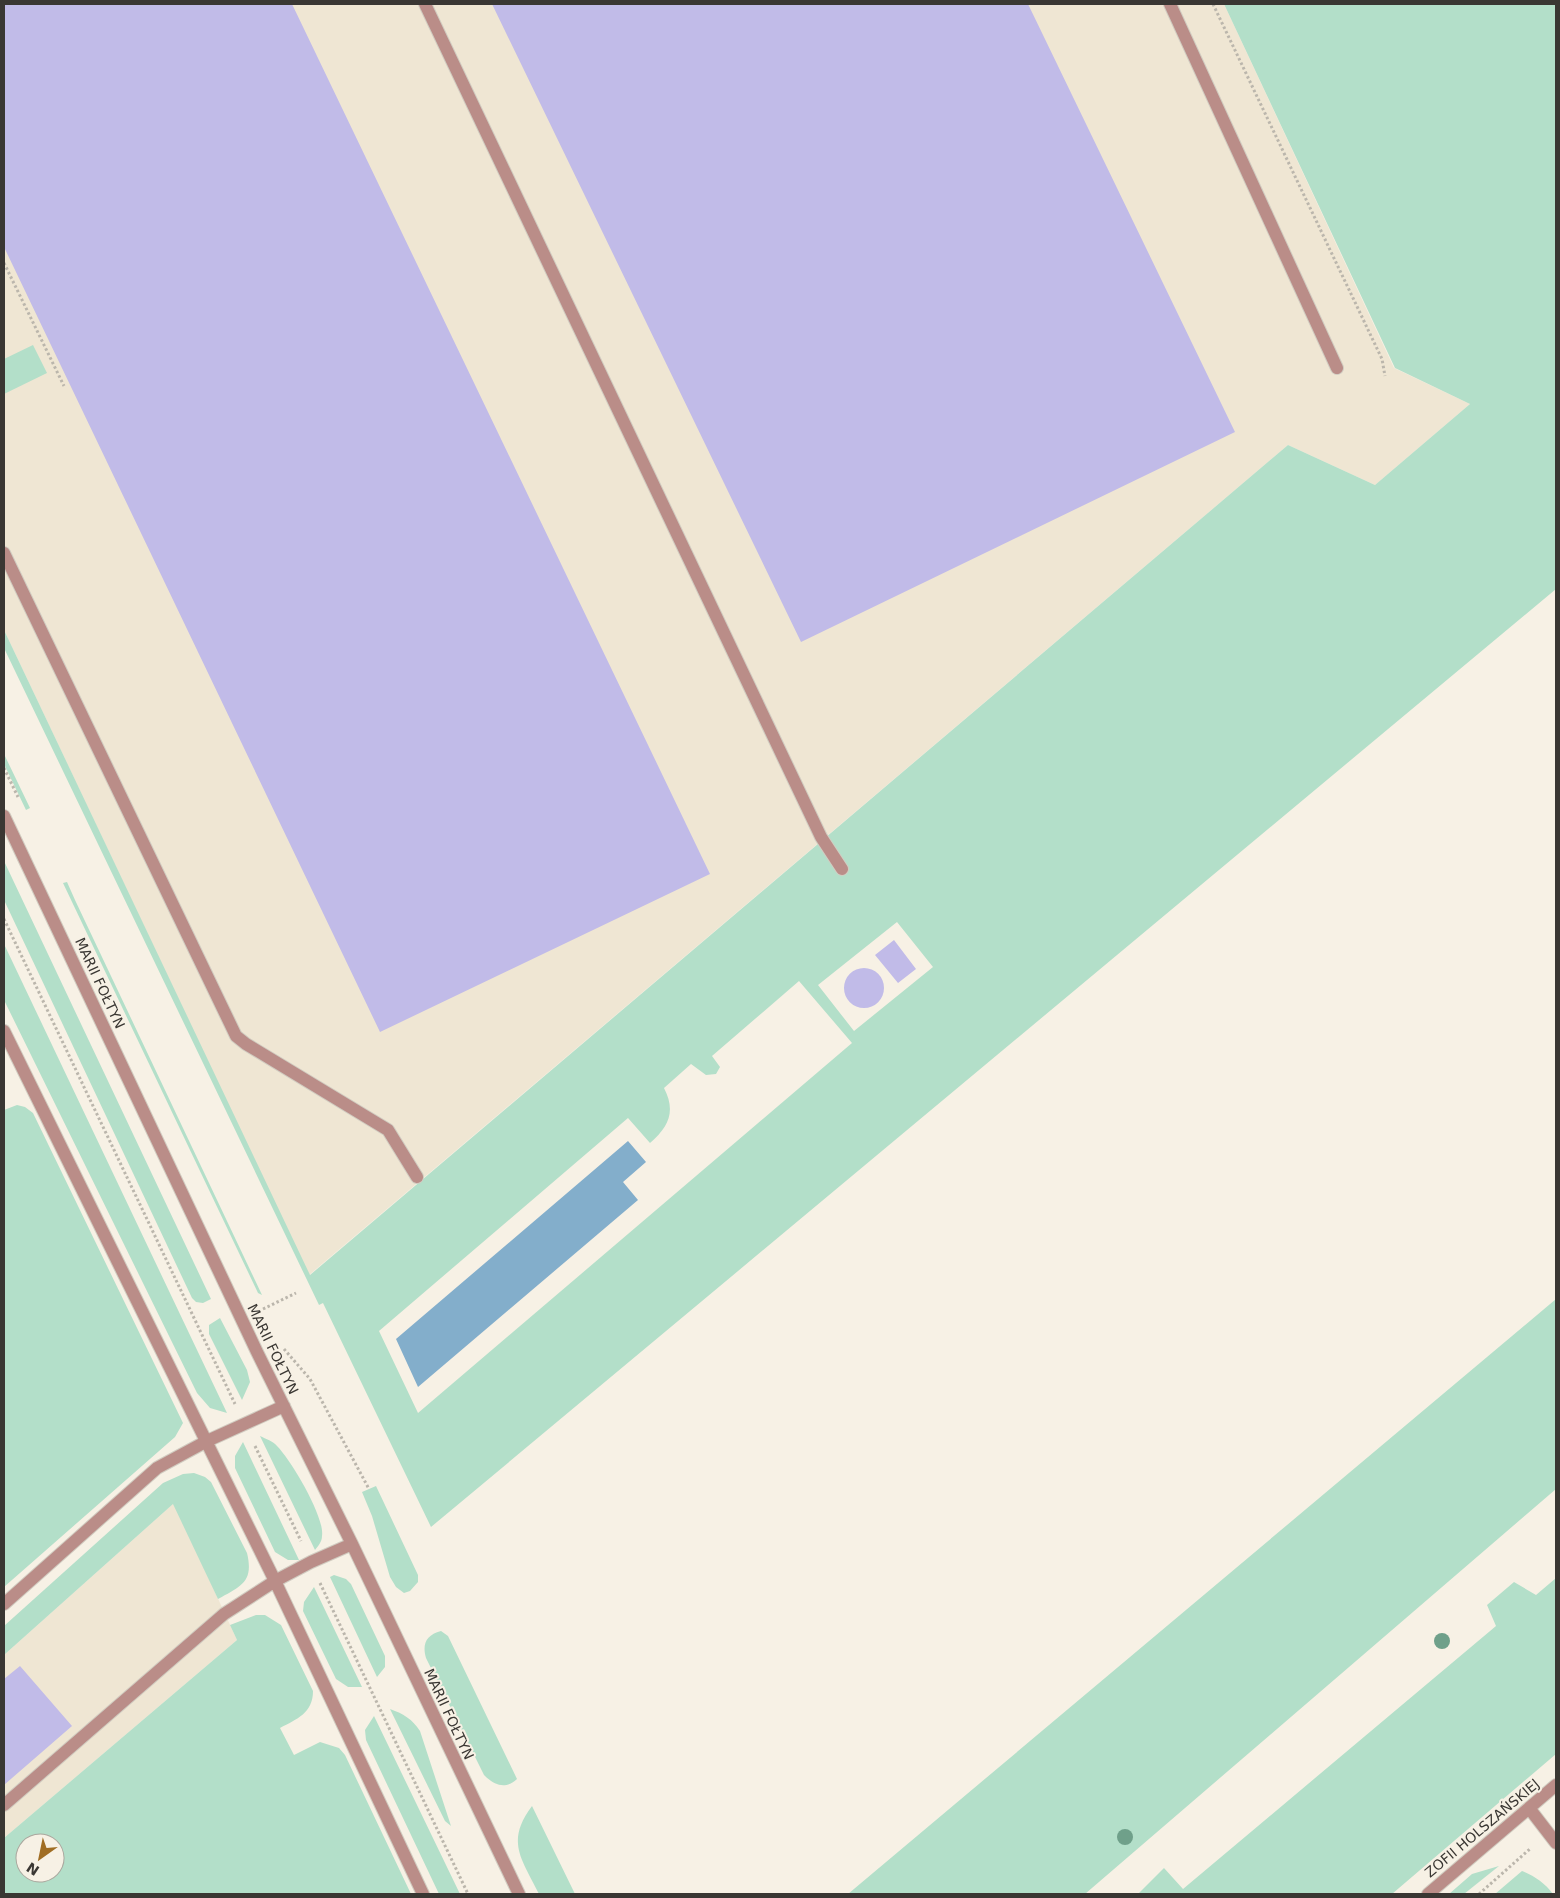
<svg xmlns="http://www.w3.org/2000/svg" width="1560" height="1898" font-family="'DejaVu Sans',sans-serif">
	<rect width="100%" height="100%" fill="#f7f1e5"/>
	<!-- built -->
	<path fill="#efe6d3" d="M4 4H1224L1394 368 1470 404 1375 485 1288 445 309 1275 4 630Z
		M174 1503 237 1640 4 1838V1655Z"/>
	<!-- green -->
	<path fill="#b3dfc9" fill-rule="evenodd" d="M1224 4H1556V589L431 1527 323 1303 319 1305 4 648V630L310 1275 1288 445 1375 485 1470 404 1395 368ZM897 922 933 967 854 1031 818 985ZM799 981 852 1043 418 1413 379 1331 628 1118 650 1143C669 1127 676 1111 664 1088L691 1064 706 1075 716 1074 720 1067 712 1056Z
		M33 345 47 373 4 394V359Z
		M4 754 30 808 26 810 4 764Z
		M4 861 211 1299 203 1303 196 1302 192 1298 4 900Z
		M67 882 75 900 262 1295 258 1293 63 883Z
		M4 944 227 1413 210 1408 197 1393 4 1000Z
		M17 1105 25 1107 33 1113 183 1423 175 1437 4 1587V1110Z
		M1556 1299V1489L1085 1894H848Z
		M220 1318 247 1370 250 1382 242 1400 209 1334V1325Z
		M260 1436C266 1439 273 1441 277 1446 291 1460 325 1517 322 1536 322 1542 318 1546 315 1550Z
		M243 1442 299 1560H288L275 1552 235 1468V1456Z
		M194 1473 205 1477 211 1482 247 1553C254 1582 241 1586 218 1599L173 1504 4 1655V1626L163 1483 183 1474Z
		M376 1486 418 1575V1582L410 1591 404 1593 396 1587 390 1577 372 1516 362 1492Z
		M334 1575 346 1579 351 1584 385 1656V1667L377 1677 330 1577Z
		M1556 1578V1754L1392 1894H1138L1164 1868 1183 1889 1496 1626 1487 1605 1514 1582 1536 1595Z
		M314 1587 362 1687H348L336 1679 303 1611 304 1602Z
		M256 1615H265L281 1625 313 1691C313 1713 297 1719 280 1728L294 1755 320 1742 339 1748 345 1755 411 1894H4V1838L237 1640 230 1625ZM25 1843H55V1873H25Z
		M441 1631 448 1636 517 1779C505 1790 494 1785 484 1775L426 1658C422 1644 426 1635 441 1631Z
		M390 1709C404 1714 412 1719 420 1731L451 1826 445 1821Z
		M374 1716 460 1894H439L366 1740 365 1730Z
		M532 1806 575 1894H539C522 1859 505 1842 532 1806Z
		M1499 1866 1464 1894H1449L1472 1874Z
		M1522 1871C1534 1876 1545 1883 1553 1894H1495Z"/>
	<!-- water -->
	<path fill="#83aecb" d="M628 1141 646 1162 623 1182 638 1200 418 1387 396 1339Z"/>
	<!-- building -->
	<path fill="#c1bbe8" d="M4 4H292L710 874 380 1032 4 247Z
		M492 4H1028L1235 432 801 642Z
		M894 940 916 969 898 983 875 955Z
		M844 988a20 20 0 1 1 40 0a20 20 0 1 1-40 0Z
		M20 1666 72 1726 4 1785V1679Z"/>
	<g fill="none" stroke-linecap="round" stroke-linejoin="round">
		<defs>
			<path id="minor" d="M425 4 821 837 842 869
				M1170 4 1337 368
				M4 553 236 1036 246 1044 388 1130 417 1177
				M4 816 257 1352 352 1544 519 1894
				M4 1031 275 1581 423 1894
				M4 1604 157 1468 207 1441 284 1406
				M4 1805 224 1614 275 1581 311 1562 352 1544
				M1529 1808 1556 1843
				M1428 1894 1556 1785"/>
		</defs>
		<!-- minor casing -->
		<use href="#minor" stroke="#d1ccc1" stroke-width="14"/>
		<!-- path -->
		<path stroke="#bbb6ac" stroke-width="3" stroke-dasharray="2.5 2.5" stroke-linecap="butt" d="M1213 4 1382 359 1385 376
			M4 263 64 386
			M4 768 18 797
			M4 919 235 1404
			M263 1309 296 1293
			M284 1349 310 1379 369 1489
			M255 1446 301 1541
			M320 1583 468 1894
			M1479 1894 1531 1848"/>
		<!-- minor -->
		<use href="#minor" stroke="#ba8d88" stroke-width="12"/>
	</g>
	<!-- trees -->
	<g fill="#6fa08a">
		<circle cx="1442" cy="1641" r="8"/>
		<circle cx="1125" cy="1837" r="8"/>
	</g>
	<g text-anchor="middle" stroke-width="4" stroke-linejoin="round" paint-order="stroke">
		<!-- street labels -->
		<g font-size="14" fill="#3a3733" stroke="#f7f1e5">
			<text transform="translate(100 983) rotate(65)" y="5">MARII FOŁTYN</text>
			<text transform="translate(273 1349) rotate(64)" y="5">MARII FOŁTYN</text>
			<text transform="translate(449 1714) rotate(65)" y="5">MARII FOŁTYN</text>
			<text transform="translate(1482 1828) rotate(-40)" y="5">ZOFII HOLSZAŃSKIEJ</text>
		</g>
	</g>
	<!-- border -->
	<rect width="1560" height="1898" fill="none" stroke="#3a3733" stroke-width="10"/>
	<!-- north arrow -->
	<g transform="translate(40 1858) rotate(213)"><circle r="24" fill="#f7f1e5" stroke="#aba79e"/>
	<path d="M0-4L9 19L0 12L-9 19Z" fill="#a06d23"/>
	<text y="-8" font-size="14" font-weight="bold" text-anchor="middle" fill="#3a3733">N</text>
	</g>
</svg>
